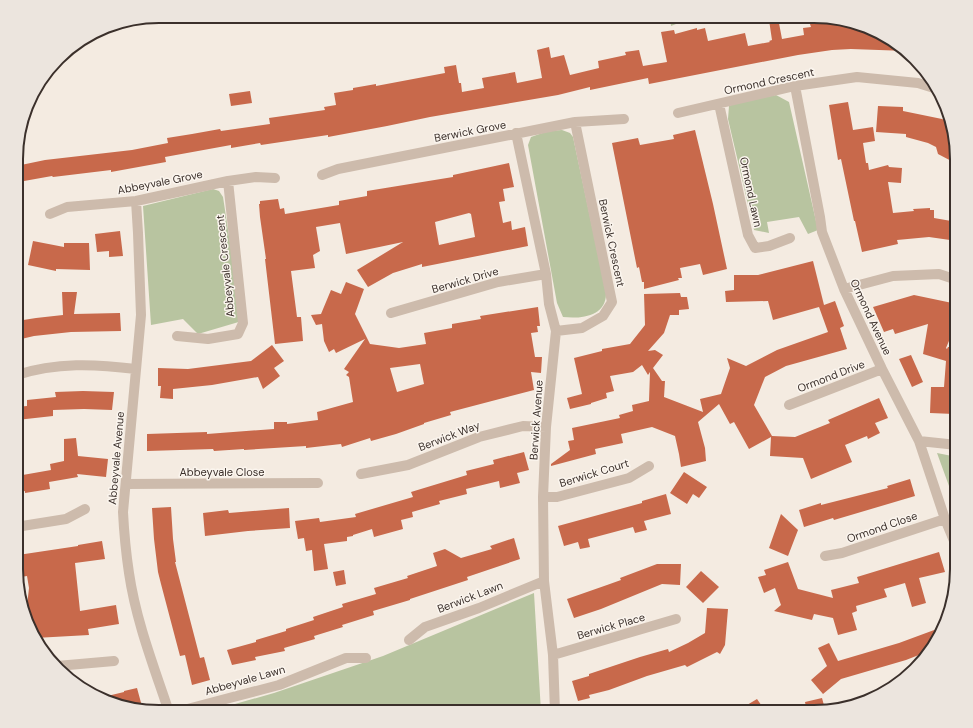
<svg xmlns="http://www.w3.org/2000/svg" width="973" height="728" font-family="'DM Sans',sans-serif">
	<rect width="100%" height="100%" fill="#f4ebe1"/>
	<!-- green -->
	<path fill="#b8c4a0" d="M670 16H696L671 26Z
		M776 95 789 102 818 230 808 234 799 217 767 222 769 233 754 230 728 119 729 106 736 103Z
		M562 130 570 133 573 137 606 292C607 316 582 319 563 317L557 303 528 145 531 137 548 131Z
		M213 189 219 191 223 197 242 321 198 334 183 319 151 325 143 206Z
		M937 453 957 457V508Z
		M534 593 541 712H207L274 693 383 656Z"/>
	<!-- building -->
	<path fill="#c8694b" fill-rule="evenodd" d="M778 18 782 39 804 35 803 28 811 27 810 24 844 21 868 27 907 51 851 49 832 50 798 55 649 84 648 78 590 90V87L558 95 430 117 387 126 328 137V135L261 145 260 143 231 148V145L165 157 166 162 111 172V170L53 177 52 176 24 181 21 165 45 160 132 150 168 143 167 138 192 134 220 129 221 131 270 124 269 118 325 110 324 107 336 105 334 93 353 90V88L376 84V86L445 73 444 67 456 65 459 83H461L462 92 484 88 482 78 515 72 517 83 542 78 537 50 549 47 551 58 564 55 570 75 599 68 598 61 626 55 625 52 639 50 643 66 667 62 661 32 674 30 675 34 697 28V30L705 28 708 41 745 33 748 46 770 42 769 41 772 40 769 20Z
		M250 91 252 103 231 106 229 94Z
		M848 102 853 130 873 127 875 141 863 143 866 163H868L869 170 888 165 889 167 902 168 901 183 888 182 893 213 914 211 913 209 930 208V210H934V218L957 222V241L929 237 897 240 898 244 862 252 855 221H854L841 159 838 160 829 105Z
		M878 106 903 107V111L942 119 948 122 957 164 938 154 936 147 928 143 906 137V134L876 132Z
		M695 130 713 204 727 269 703 275 700 264 680 268 682 278H678L679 280 644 289V282H642L639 267 637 268 612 143 638 138 640 145 674 139 673 135Z
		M509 163 514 187 503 189 505 201 499 202 503 223 511 221 512 230 525 227 528 246 422 267V264L393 273 368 287 357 270 403 242 346 254 340 223 316 227 320 251 313 255 315 268 291 271 297 317H301L303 341 275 344 265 259H266L260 217 259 204H260V201L278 199 280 209 284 208 285 214 339 205V201L367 196V191L453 177V175ZM469 213 471 214 475 237 439 245 435 222Z
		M120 231 123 256 109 257V251L97 252 95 234Z
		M33 241 64 247V243H89L90 270 56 269V271L28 265Z
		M813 261 824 305 835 301 844 326 840 328 847 349 786 366 765 377 754 405 772 436 795 437 830 423 828 420 879 398 888 418 875 423 880 433 868 439 867 436 845 445 852 462 811 479 803 458 770 456 771 437 749 449 734 422 730 424 719 404 698 422 705 448 706 461 681 467 679 454 675 436 652 427 621 434 623 443 595 449 596 454 551 466V464L570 450 568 441 574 440 572 428 620 418 619 415 633 411 632 405 649 401 650 372 648 375 642 365 633 372 610 376 614 391 606 393 607 398 591 403V404L570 409 567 398 582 394 574 358 602 351V349L630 344 645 325 644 294 680 293 681 297H687L689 309 679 310V315H670L664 333 648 351 655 350 663 355 653 368 662 381H665L664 397 703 412 700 399 721 394 730 368 727 358 746 366 777 350 828 332 819 307 773 320 768 301 726 302 725 291 734 290V275H758Z
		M346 282 364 289 355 314 370 344 399 348 426 344 424 333 452 328V324L481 319 480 316 538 307 540 326H537L538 332 531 333 535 357H542L541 373 531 372 534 390 450 412 451 415 424 423V424L396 434 371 441 370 438 342 447 341 444 306 448V446L244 450V449L214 451 213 449 147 451V434L207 432V434L274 429V422H287V424L318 420 317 412 353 402 349 377 346 375 349 372 344 369 365 339 336 353 334 349 329 352 324 341 322 324 316 325 311 315 321 314 331 290 341 294ZM420 364 424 384 397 392 390 368Z
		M62 292H77L74 314 120 313 121 331 71 332 34 336 17 340V321L36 318 63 315Z
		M914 295 957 304V322L946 348 947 349 948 347H956L957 372H956L954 414 930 413 931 387H944L946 361 923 354 928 324 895 334 893 329 884 332 873 307Z
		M272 345 284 361 274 368 280 376 263 389 258 377 212 385 173 389V399L160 398 161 386H158V368L188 369 251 361Z
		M911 355 923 382 912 387 899 359Z
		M83 391 114 392 112 410 84 409 53 410V416L17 420V407L27 406V400L56 397 55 392Z
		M76 438 78 456 108 459 106 477 77 474 78 477 49 482 50 489 25 493V491L17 493V476L51 470 50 464 64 461V439Z
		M524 452 529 470 517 473 520 483 500 488 499 481 466 489 467 494 439 501 440 504 412 512 413 517 401 520 403 529 374 537 372 529 353 535V536L347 537V541L324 544 328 569 314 571 312 550 306 551 304 538 298 539 295 521 319 518 320 522 356 517 355 514 413 497 411 492 467 475 466 471 494 464 493 460Z
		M684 472 707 487 699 498 693 494 687 504 670 493Z
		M910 479 915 496 834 520 833 518 804 527 799 510 821 503V505L888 488 887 486Z
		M666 494 671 514 644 521 647 530 635 533 633 527 588 539 590 547 580 549 578 542 564 546 558 526 642 503V501Z
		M171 507 173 539 176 562H175L200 658 204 657 210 680 192 685 185 655 180 656 161 584 158 572 154 539 152 508Z
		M289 508 290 528 248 531 205 536 203 513 228 510 229 513Z
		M781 514 798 530 788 556 769 548Z
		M514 538 520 559 467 577 468 580 410 599V600L373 611 374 615 342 625 343 627 314 636 315 639 284 648 285 651 255 657 256 660 232 665 227 650 256 642V640L286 631V629L314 620 313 617 343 607 342 604 376 594 374 588 408 578 407 576 437 566 433 553 445 549 461 558 492 549 490 546Z
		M102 541 105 559 75 563 80 611 116 605 119 624 88 629 89 635 35 638 31 632 26 615 29 588 27 576 21 577 18 555 78 546V545Z
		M939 552 945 572 919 578 926 603 912 607 905 583 884 589 887 597 856 606 857 611 852 613 857 630 838 635 833 618 814 614 812 620 774 611 781 605 775 588 764 593 758 577 766 575 764 570 788 562 798 589 833 598 831 590 859 583 857 577Z
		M657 564H681L680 585 662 584 601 609 574 618 567 599 607 585 621 580 620 578Z
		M344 570 346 584 336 586 333 572Z
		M701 571 719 587 703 603 686 587Z
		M707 608 728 609 725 645 720 654 717 652 687 667 685 665 647 676 609 690 589 695 590 698 578 701 572 681 589 676V674L640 657 668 649 669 652 688 643 705 633Z
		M945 626 929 651 906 660 841 679 823 694 811 680 827 666 818 648 829 643 838 661 899 643Z
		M137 688 143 710 105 701 99 698 124 692V691Z
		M822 698 825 709 807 712 805 702Z
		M757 699 766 712H751L747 705Z"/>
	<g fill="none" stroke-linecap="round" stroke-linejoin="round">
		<!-- minor -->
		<path stroke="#cdbbac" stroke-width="10" d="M795 86 820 217 822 232 844 289 882 369 919 441 945 519 957 548
			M719 104 748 235 755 248 769 246 790 238
			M678 113 795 86 857 77 918 83 937 89
			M516 133 546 274 549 304 556 331 546 427 543 497 544 581 553 655 555 712
			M322 175 338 169 575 122 624 119
			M136 201 138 233 141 315 123 512C124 532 126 553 129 573 136 621 154 667 169 712
			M50 214 67 207 136 201 228 181 256 177 275 178
			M844 289 893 276 939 274 957 280
			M391 313 498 282 546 274
			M556 331 582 328 603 316 612 302 575 122
			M177 336 208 339 238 334 243 323 228 181
			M17 375C56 362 96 364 136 369
			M789 405 882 369
			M919 441 957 445
			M361 474 408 465 479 437 523 426 546 427
			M126 484 318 483
			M543 497H557L629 478 649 466
			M16 527 66 519 85 509
			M825 556 842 553 945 519
			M409 640 425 627 479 608 544 581
			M553 655 676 619
			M57 666 114 661
			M176 712 279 685 346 658H366"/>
	</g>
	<g text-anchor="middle" stroke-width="3" stroke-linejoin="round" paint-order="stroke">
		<!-- street labels -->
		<g font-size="11" fill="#3b302b" stroke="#fbf5ee">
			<text transform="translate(769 81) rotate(-12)" y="4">Ormond Crescent</text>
			<text transform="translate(470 131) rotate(-11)" y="4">Berwick Grove</text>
			<text transform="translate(160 182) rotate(-11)" y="4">Abbeyvale Grove</text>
			<text transform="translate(751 192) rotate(78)" y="4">Ormond Lawn</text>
			<text transform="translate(612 243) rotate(78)" y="4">Berwick Crescent</text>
			<text transform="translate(225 266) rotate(-96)" y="4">Abbeyvale Crescent</text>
			<text transform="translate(465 280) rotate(-16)" y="4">Berwick Drive</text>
			<text transform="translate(871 317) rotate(65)" y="4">Ormond Avenue</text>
			<text transform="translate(831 376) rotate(-21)" y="4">Ormond Drive</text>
			<text transform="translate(536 420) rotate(-86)" y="4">Berwick Avenue</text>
			<text transform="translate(449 436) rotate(-21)" y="4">Berwick Way</text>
			<text transform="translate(116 458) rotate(-85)" y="4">Abbeyvale Avenue</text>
			<text x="222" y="476">Abbeyvale Close</text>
			<text transform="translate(594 473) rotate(-17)" y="4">Berwick Court</text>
			<text transform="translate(882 527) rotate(-19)" y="4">Ormond Close</text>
			<text transform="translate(470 597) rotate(-21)" y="4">Berwick Lawn</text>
			<text transform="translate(611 626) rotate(-16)" y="4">Berwick Place</text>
			<text transform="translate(245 680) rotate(-16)" y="4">Abbeyvale Lawn</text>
		</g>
	</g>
	<!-- crop -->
	<path d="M0 0H973V728H0ZM159 23H814A136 136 0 0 1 950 159V569A136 136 0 0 1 814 705H159A136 136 0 0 1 23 569V159A136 136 0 0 1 159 23Z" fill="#ece5de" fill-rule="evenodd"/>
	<path fill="none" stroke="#3b302b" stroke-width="2" d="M159 23H814A136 136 0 0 1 950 159V569A136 136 0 0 1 814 705H159A136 136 0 0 1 23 569V159A136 136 0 0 1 159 23Z"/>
</svg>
